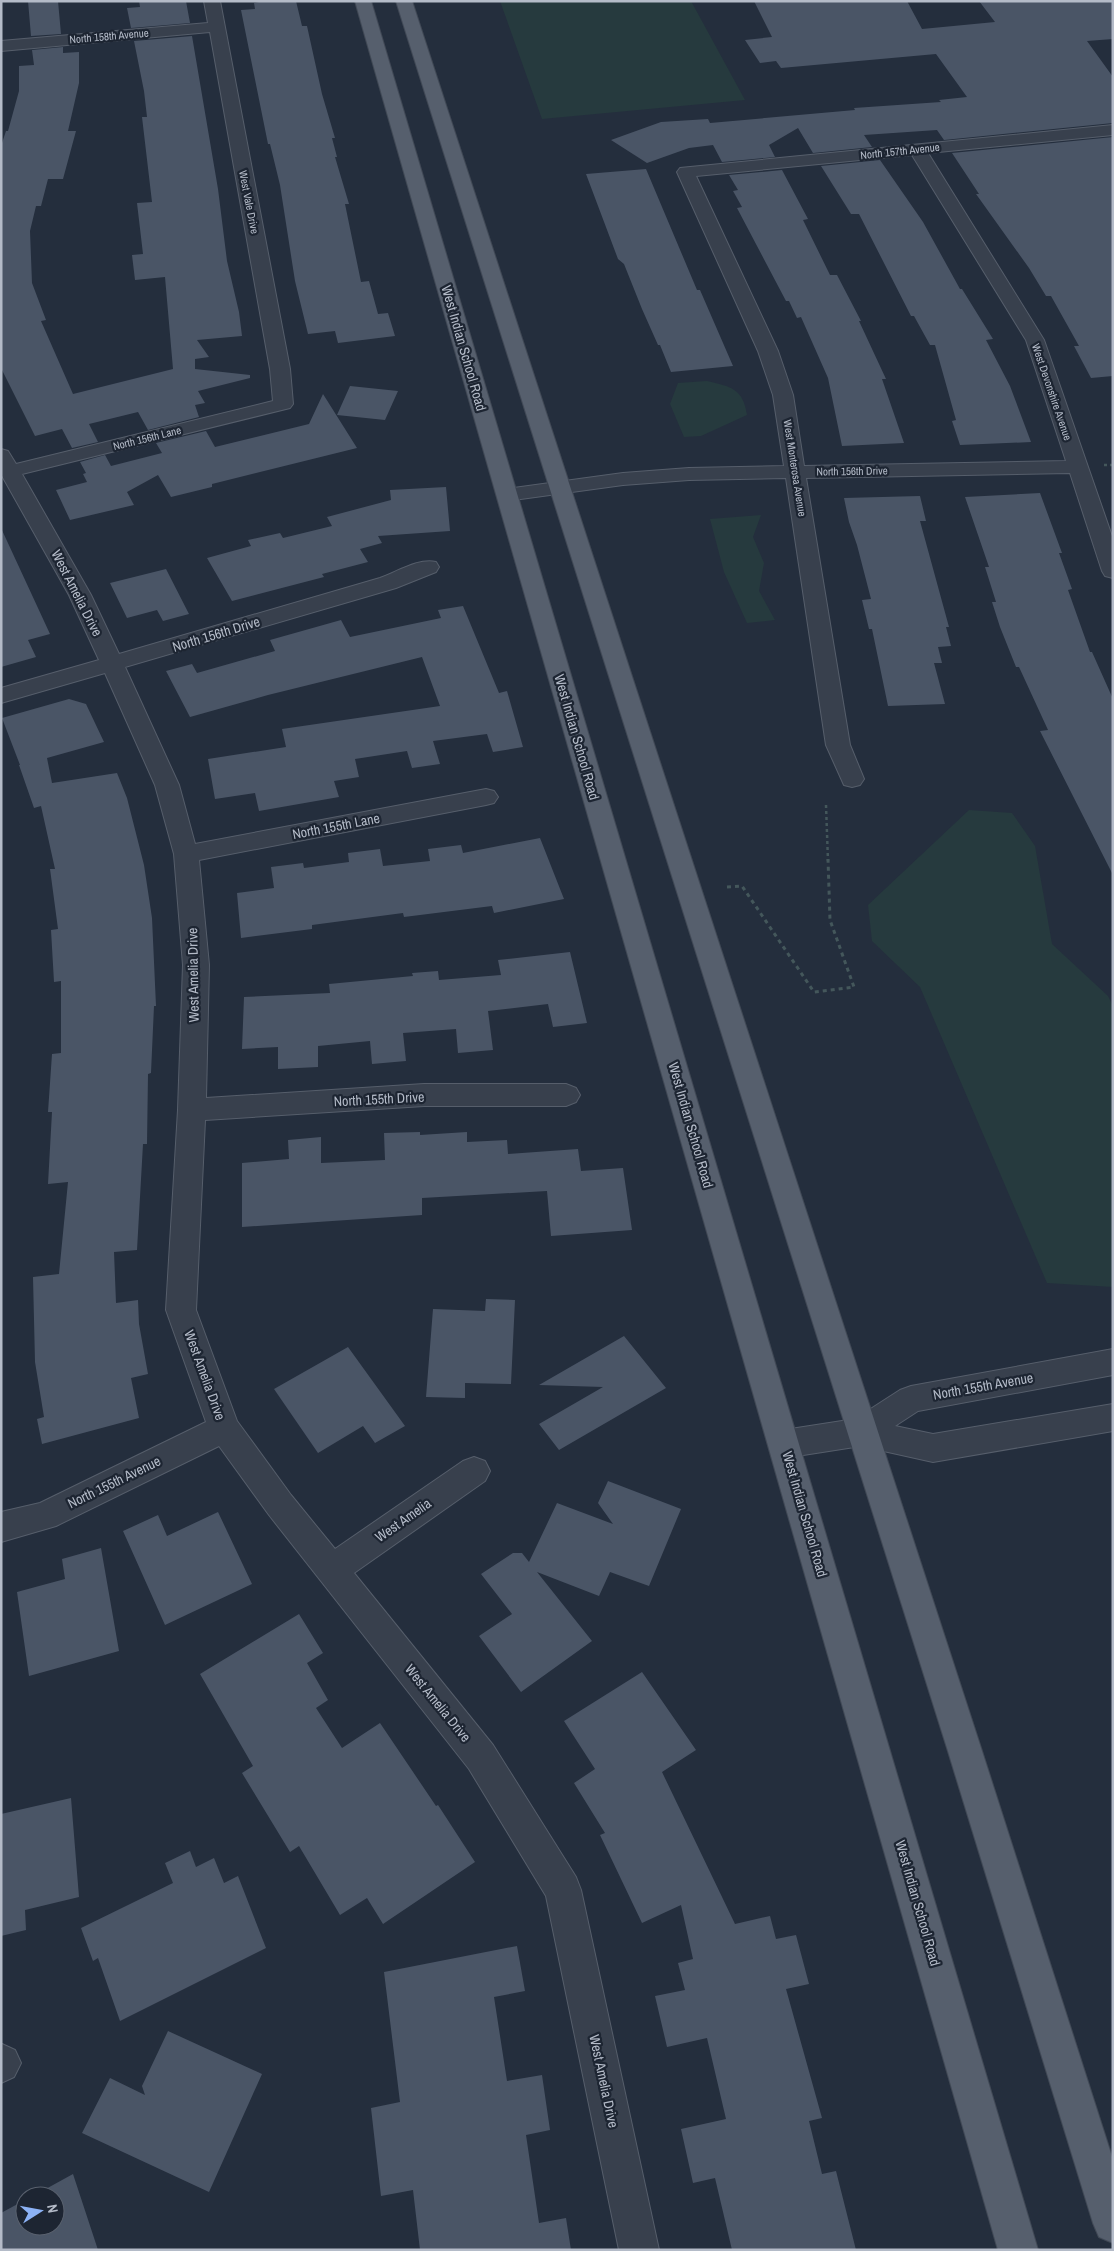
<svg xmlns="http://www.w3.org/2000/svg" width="1114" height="2251" font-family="'Archivo Narrow',sans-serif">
	<rect width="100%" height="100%" fill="#242e3d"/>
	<!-- green -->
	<path fill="#263a3e" d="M500 1H691L745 100 542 119Z
		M707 381C731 387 743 388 747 415L701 436 684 437 670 404 678 383Z
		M761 515 753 537 764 563 759 591 775 620 747 623 724 572 710 519Z
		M969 810 1012 813 1035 846 1052 944 1108 996 1113 1006V1287L1047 1283 920 987 872 941 868 905Z"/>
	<!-- building -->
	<path fill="#4a5566" d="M28 1H58L61 34 31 36Z
		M139 1H186L190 23 131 28 127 8 140 7Z
		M264 1H296L302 26H307L322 94 335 138H332L337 157H335L349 204H345L361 282 369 281 378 314 388 313 395 336 338 343 335 331 308 334 295 281 280 185 270 144H268L241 10 255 9 254 3Z
		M754 1H907L922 29 995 22 979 1H1113V39L1087 41 1113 77V123L944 140 937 130 864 135 872 147 813 153 798 128 769 145 775 157 722 162 713 145 689 148 647 163 611 140 661 122 708 119 710 123 855 110 854 108 941 102 939 100 967 97 936 54 781 68 776 61 760 63 745 40 772 37Z
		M192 36 218 189 227 261 239 312 242 336 197 340 209 357 195 359V369L250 375V378L198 391 205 403 195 405 199 417 148 430 138 412 89 424 98 442 72 448 62 429 35 436 1 368V146L6 131H8L19 91V66L34 65 32 50 63 47V53L79 52V83L68 131H76L63 179H48L41 206H36L30 231 32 283 46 320 41 321 73 394 173 369 165 277 135 280 132 255 143 254 137 203 152 202 142 117H147L144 91 134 41Z
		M1113 137V376L1091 378 1074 346H1079L1051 296H1046L1029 268 976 194H979L952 153Z
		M880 160 923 222 960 289H962L993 339 986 340 1010 386 1031 442 960 445 952 421 956 420 935 345H930L914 316H911L859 214H851L821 166Z
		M646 169 697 290H700L733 366 671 372 660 345H658L642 309 624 264 618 259 586 174Z
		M782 170 808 219 803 220 830 275H837L861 321H859L886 379H882L904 443 842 446 828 378 801 317 797 318 789 301H786L737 208 742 207 733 191 738 190 729 175Z
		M350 386 398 391 385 420 337 415Z
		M323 394 357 448 212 484V487L171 497 158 475 127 492 134 505 70 520 56 490 87 482 83 474 86 473 80 462 105 455 111 466 162 453 156 443 206 431 215 447 309 424Z
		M446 487 450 531 378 536 382 543 360 549 368 562 322 574 324 577 232 601 207 558 251 546 248 540 280 533 283 538 332 526 327 517 391 500 390 490Z
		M1040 493 1062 553H1059L1072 589 1068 590 1090 652H1092L1113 699V875L1040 731 1048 730 1019 667H1016L1000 627 992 602H996L985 567H989L965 497Z
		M920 496 926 521H920L949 627H946L951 646 938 647 942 663H934L945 704 888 706 872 629H869L862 600 871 599 857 545 849 522 844 498Z
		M1 528 50 634 28 640 36 657 1 667Z
		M166 569 189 614 163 621 157 610 127 618 110 583Z
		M463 606 499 693 507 691 523 747 493 752 487 734 433 741 440 764 412 768 407 751 355 759 359 777 334 781 339 797 259 811 255 793 215 799 208 759 286 747 282 729 440 706 422 657 268 695 190 717 166 671 192 664 197 673 275 651 270 640 341 620 350 637 441 618 438 610Z
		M69 699 86 704 104 742 47 758 52 783 117 773 127 798 144 865 152 918 156 1006H154L151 1073 148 1074 147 1144H143L137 1250 114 1252 116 1303 138 1300 139 1324 148 1374 131 1378 139 1418 42 1444 37 1419 44 1417 35 1362 33 1277 59 1274 68 1182 48 1184 52 1112H48L52 1054 61 1053V981L54 982 51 930 58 929 50 869H55L41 806 34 808 19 765H20L2 718Z
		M540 838 564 899 494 913 492 906 404 917 403 913 312 925V929L241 938 237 893 274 888 271 867 303 863 304 868 349 862 348 853 380 849 383 866 430 861 428 849 461 845 463 853Z
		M570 952 587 1023 553 1027 548 1004 488 1011 493 1050 458 1053 456 1029 403 1033 406 1061 372 1064 370 1041 318 1046V1067L278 1069V1047L242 1049 244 997 330 993 329 984 413 976 412 973 438 971 439 980 501 975 498 960Z
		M420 1132V1135L467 1132V1142L507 1140 508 1154 578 1149 581 1171 623 1168 632 1230 551 1236 547 1191 422 1198V1215L242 1227V1163L289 1159 288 1140 321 1137V1163L385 1160 384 1133Z
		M486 1299 515 1300 511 1384 465 1383V1398L426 1397 433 1309 485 1311Z
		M624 1336 666 1388 559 1450 539 1424 603 1387 539 1385Z
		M348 1347 405 1426 375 1443 363 1426 318 1453 274 1389Z
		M608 1481 681 1509 649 1586 610 1572 599 1596 537 1572 592 1641 521 1692 479 1636 512 1614 481 1574 513 1553H522L529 1562 557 1503 613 1524 598 1503Z
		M218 1512 252 1584 165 1625 123 1531 158 1515 167 1536Z
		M101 1548 119 1651 29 1676 17 1592 65 1579 62 1559Z
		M299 1614 323 1653 307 1663 328 1700 316 1708 342 1748 380 1723 436 1806 438 1805 475 1862 383 1924 367 1898 340 1915 299 1846 290 1852 242 1773 253 1766 200 1674Z
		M642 1672 696 1750 662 1772 735 1924 770 1916 776 1939 796 1935 809 1984 786 1989 822 2118 809 2121 822 2174 836 2171 856 2250H732L715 2178 693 2183 681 2129 726 2119 707 2038 667 2047 655 1996 685 1990 678 1963 693 1959 681 1905 642 1923 600 1835 605 1833 574 1783 595 1769 564 1721Z
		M71 1798 79 1897 25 1910 26 1930 1 1936V1814Z
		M190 1851 196 1867 214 1858 224 1883 238 1876 266 1948 120 2021 98 1958 93 1961 81 1928 173 1883 165 1863Z
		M517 1946 525 1991 494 1997 507 2081 542 2075 550 2130 526 2135 539 2223 566 2218 571 2250H420L413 2190 381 2196 371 2108 400 2102 384 1972Z
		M168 2031 262 2074 209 2192 82 2133 110 2078 145 2095 142 2086Z
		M73 2174 98 2250H1V2213L25 2200V2226H55V2196H33Z"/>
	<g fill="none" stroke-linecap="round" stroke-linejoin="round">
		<defs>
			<path id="minor" d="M204 1H220L290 369 293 404 290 408 22 474 91 595 119 654 380 578C397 572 418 558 436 562L439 567 436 572 396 588 125 667 179 785 195 844 486 789 494 791 498 797 494 803 486 805 199 860 209 965 206 1098 424 1084H566L576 1088 580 1095 576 1102 566 1106H424L205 1120 196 1310 237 1421 291 1495 335 1549 463 1461 474 1457 485 1461 490 1471 485 1481 354 1573 493 1745 576 1877 581 1890 659 2250H619L546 1896 469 1769 269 1515 219 1446 56 1526 1 1542V1512L40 1503 206 1422 166 1310 178 1110 183 965 174 854 155 785 105 673 1 703V688L99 660 69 595 1 474V449L8 451 16 464 273 401 270 369 210 32 1 51V41L208 23Z
				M1113 125V135L928 153 1044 340 1113 539V578L1105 576 1102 571 1070 473 806 478 850 745 864 779 860 785 852 787 844 785 826 745 786 478 689 480 623 485 507 501 500 499 497 495 500 491 507 489 623 473 689 468 784 466 773 395 758 351 677 172 680 168ZM912 155 1026 340 1066 461 804 466 793 395 778 351 696 176Z
				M1113 1349V1375L918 1411 895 1426 933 1434 1113 1404V1431L933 1462 861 1446 784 1458 773 1454 769 1444 773 1434 784 1430 855 1419 900 1390 911 1386Z
				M2 2044 15 2050 21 2063 14 2077 1 2083Z"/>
			<path id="major" d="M355 1H371L1038 2250H998Z
				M396 1H412L981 1748 1113 2160V2243L1099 2237 1093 2223 947 1748Z"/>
		</defs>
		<!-- minor casing -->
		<use href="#minor" stroke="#565e6b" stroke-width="2"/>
		<!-- major casing -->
		<use href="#major" stroke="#414956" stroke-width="2"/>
		<!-- path-far1 -->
		<path stroke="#44575b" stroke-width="2.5" stroke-dasharray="3 3" stroke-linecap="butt" d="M1104 465H1113
			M826 805 828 861"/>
		<!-- path -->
		<path stroke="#44575b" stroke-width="3" stroke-dasharray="4 4" stroke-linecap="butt" d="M727 887 742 886 814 992 854 987 830 920 828 859"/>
		<!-- minor -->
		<use href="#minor" fill="#38404d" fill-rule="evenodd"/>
		<!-- major -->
		<use href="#major" fill="#565f6d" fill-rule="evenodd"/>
	</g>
	<g text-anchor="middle" stroke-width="4.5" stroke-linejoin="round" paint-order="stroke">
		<!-- far-street labels -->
		<g font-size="11" fill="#b4bbc8" stroke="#1d2532">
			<text transform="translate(109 36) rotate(-5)" y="4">North 158th Avenue</text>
			<text transform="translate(900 151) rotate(-6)" y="4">North 157th Avenue</text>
			<text transform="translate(249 202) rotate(79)" y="4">West Vale Drive</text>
			<text transform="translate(1052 392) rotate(71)" y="4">West Devonshire Avenue</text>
			<text transform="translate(147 438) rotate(-14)" y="4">North 156th Lane</text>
			<text transform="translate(795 468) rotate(81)" y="4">West Monterosa Avenue</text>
			<text transform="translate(852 471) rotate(-1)" y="4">North 156th Drive</text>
		</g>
		<!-- street labels -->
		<g font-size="14" fill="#b4bbc8" stroke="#1d2532">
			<text transform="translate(464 348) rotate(74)" y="5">West Indian School Road</text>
			<text transform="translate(77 593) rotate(63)" y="5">West Amelia Drive</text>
			<text transform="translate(216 634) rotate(-17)" y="5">North 156th Drive</text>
			<text transform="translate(577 737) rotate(74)" y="5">West Indian School Road</text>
			<text transform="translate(336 826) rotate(-11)" y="5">North 155th Lane</text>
			<text transform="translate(193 975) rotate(-91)" y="5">West Amelia Drive</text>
			<text transform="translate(379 1099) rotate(-3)" y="5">North 155th Drive</text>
			<text transform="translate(691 1125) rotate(74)" y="5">West Indian School Road</text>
			<text transform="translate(205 1375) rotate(70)" y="5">West Amelia Drive</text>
			<text transform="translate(983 1386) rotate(-10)" y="5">North 155th Avenue</text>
			<text transform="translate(114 1482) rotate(-26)" y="5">North 155th Avenue</text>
			<text transform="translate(805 1514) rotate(74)" y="5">West Indian School Road</text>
			<text transform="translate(403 1520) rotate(-35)" y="5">West Amelia</text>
			<text transform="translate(438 1703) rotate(51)" y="5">West Amelia Drive</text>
			<text transform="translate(918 1903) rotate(74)" y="5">West Indian School Road</text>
			<text transform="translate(604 2081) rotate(78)" y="5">West Amelia Drive</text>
		</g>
	</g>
	<!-- border -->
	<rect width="1114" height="2251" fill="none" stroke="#b4bbc8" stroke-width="5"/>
	<!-- north arrow -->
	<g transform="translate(40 2211) rotate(79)"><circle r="24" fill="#1d2532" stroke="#59616e"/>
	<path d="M0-4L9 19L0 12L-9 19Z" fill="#8cb2f5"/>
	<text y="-8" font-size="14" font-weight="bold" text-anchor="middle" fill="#b4bbc8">N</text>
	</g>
</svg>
